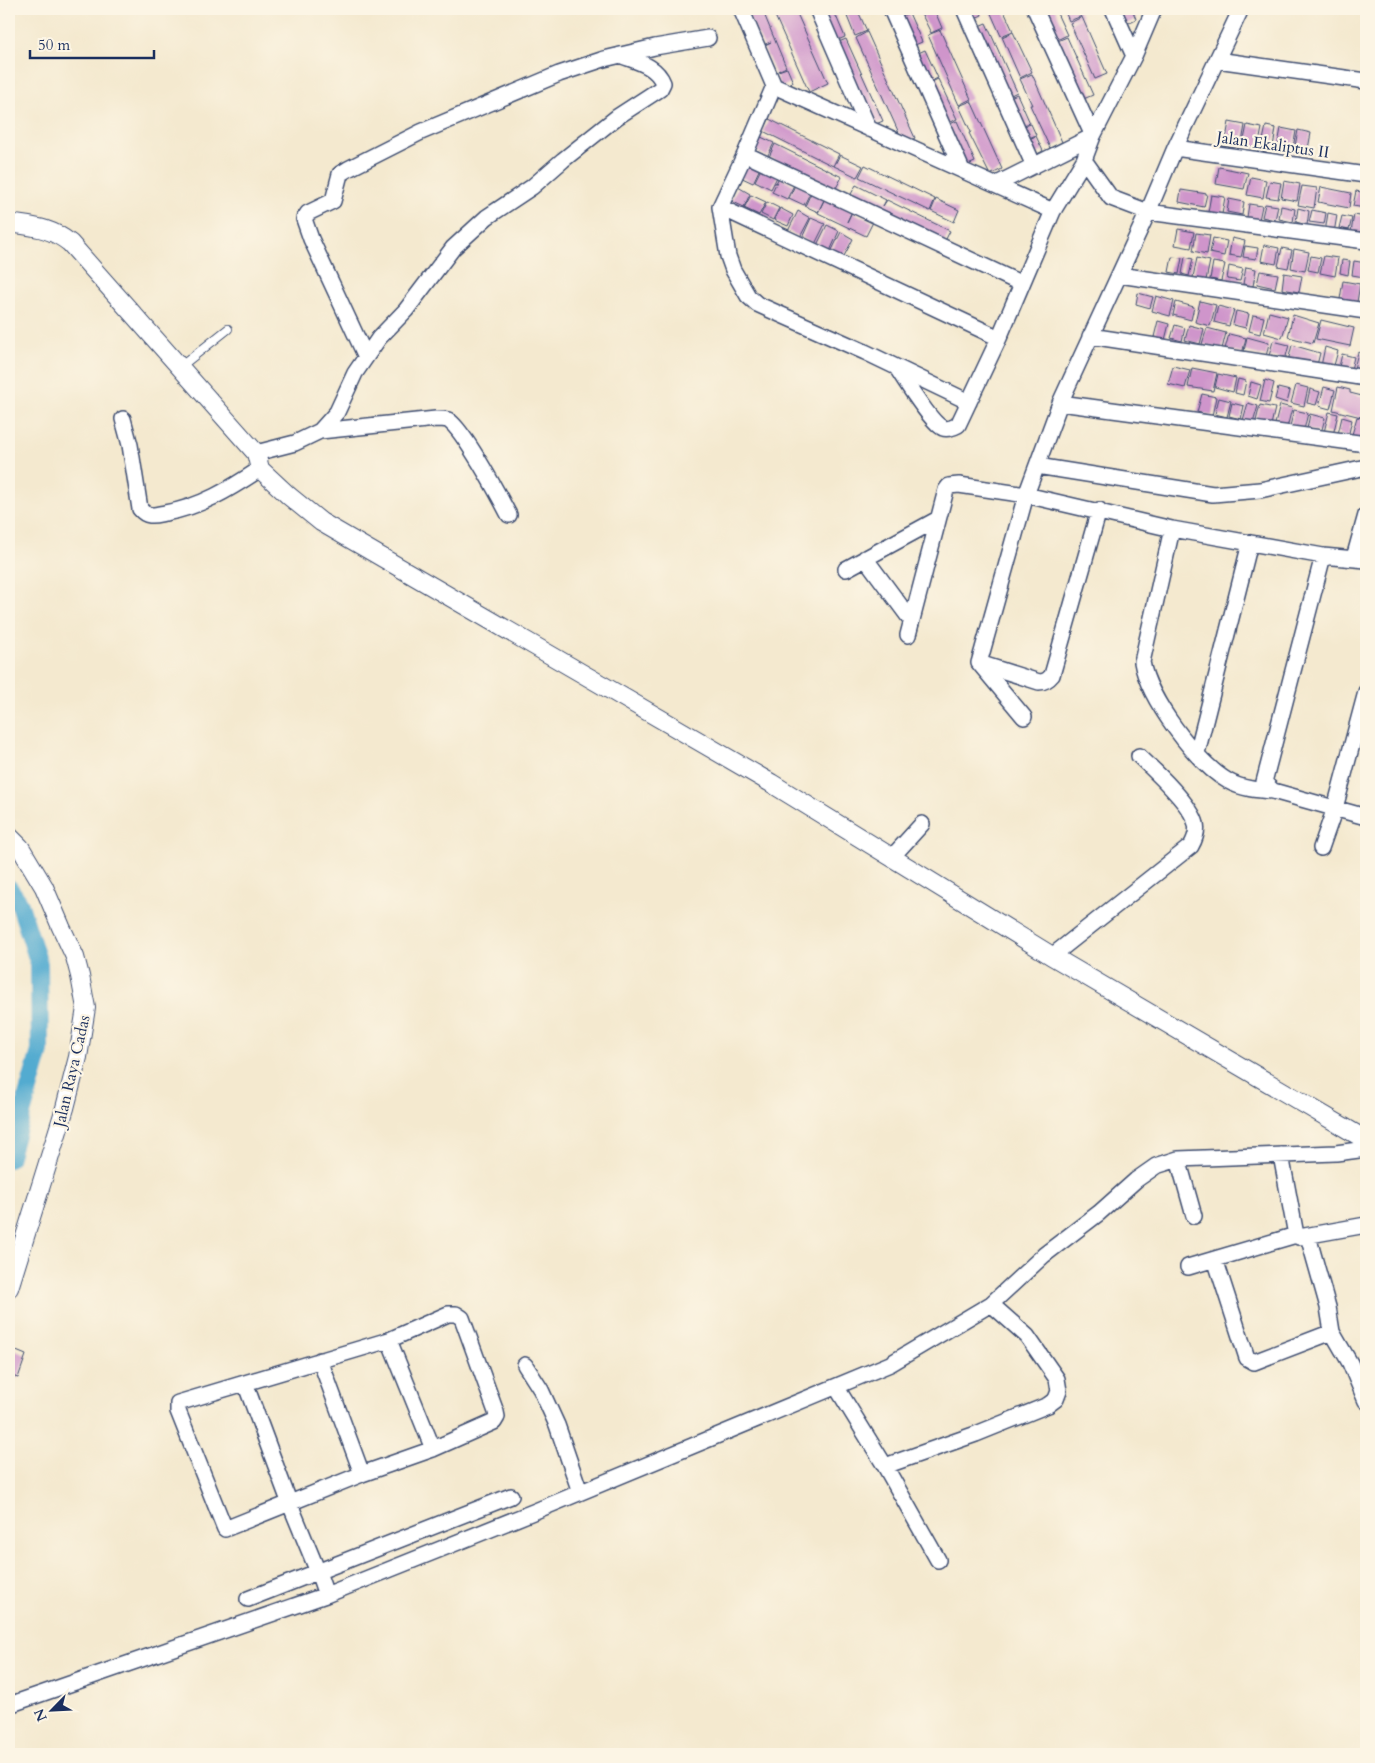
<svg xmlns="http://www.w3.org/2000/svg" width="1375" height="1763" font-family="Cardo,serif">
	<rect width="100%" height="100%" fill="#fcf5e5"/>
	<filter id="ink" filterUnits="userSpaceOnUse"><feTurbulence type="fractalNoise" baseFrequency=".02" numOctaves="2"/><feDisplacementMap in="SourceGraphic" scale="10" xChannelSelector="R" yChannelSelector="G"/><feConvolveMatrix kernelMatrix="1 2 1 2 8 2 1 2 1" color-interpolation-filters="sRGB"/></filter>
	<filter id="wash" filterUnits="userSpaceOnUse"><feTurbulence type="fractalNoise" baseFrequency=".0096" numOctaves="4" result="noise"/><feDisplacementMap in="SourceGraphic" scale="20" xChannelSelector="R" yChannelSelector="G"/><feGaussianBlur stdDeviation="1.12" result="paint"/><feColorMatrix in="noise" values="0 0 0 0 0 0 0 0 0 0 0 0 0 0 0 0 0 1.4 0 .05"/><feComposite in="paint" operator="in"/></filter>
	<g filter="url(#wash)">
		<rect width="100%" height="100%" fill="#f4e9cf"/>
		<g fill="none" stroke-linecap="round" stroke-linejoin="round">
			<!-- canal -->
			<path stroke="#53abd0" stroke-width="18" d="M9 888 19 902 39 964 40 1051 9 1159"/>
		</g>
		<g id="blocks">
			<!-- building -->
			<path fill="#cf95cb" d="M745 9H762L786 67 778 71 787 68 793 82 781 87 763 46 771 42 763 45Z
				M772 9H795L828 83 809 92Z
				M819 9H833L845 37 833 42Z
				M844 9H857L867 31 855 36Z
				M919 9H934L942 28 931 33Z
				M966 9H980L982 15 971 20Z
				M989 9H1003L1013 31 1001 36Z
				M1041 9H1055L1067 35 1055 41Z
				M1064 9H1078L1082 16 1069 21Z
				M1116 9H1132L1136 19 1124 25Z
				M909 13 922 42 910 47 897 18Z
				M1082 17 1107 74 1095 79 1070 23Z
				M986 23 1017 92 1005 98 974 28Z
				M940 30 971 99 959 105 928 35Z
				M867 32 915 138 904 144 856 38Z
				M1013 32 1032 72 1020 78 1002 37Z
				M1067 37 1093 95 1081 100 1055 42Z
				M846 39 883 121 871 126 834 44Z
				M925 50 938 78 927 83 914 55Z
				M1032 74 1062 142 1050 148 1030 105H1032L1020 79Z
				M938 79 957 119 945 125 927 84Z
				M1017 94 1030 123 1020 126 1006 99Z
				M971 101 1002 169 990 175 969 133 971 132 959 106Z
				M769 119 839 154 833 166 763 131Z
				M957 121 975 162 963 167 945 126Z
				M1229 122 1245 125 1242 142 1226 139Z
				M1031 124 1036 135 1027 139 1020 127Z
				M1247 125 1262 128 1258 148 1243 145Z
				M1266 126 1276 128 1273 147 1262 145Z
				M1281 128 1296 131 1292 153 1277 150Z
				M1298 130 1311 133 1307 154 1294 152Z
				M1036 136 1043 151 1031 157 1024 141Z
				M761 137 774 143 767 157 755 150Z
				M775 144 842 177 836 188 769 157Z
				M840 155 863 166 857 177 834 166Z
				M746 161 760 168 753 183 738 176Z
				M865 165 935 199 930 211 859 177Z
				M762 167 778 175 771 189 755 181Z
				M1219 167 1248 173 1244 189 1216 184Z
				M779 177 794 185 787 199 772 192Z
				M1251 177 1266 180 1263 198 1247 195Z
				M1270 181 1281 183 1278 199 1266 197Z
				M1284 181 1300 184 1297 201 1281 198Z
				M796 183 811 191 804 205 789 198Z
				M856 185 886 200 883 206 887 200 950 231 944 243 850 196Z
				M1302 186 1317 188 1314 208 1298 205Z
				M738 187 750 194 744 207 731 201Z
				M1321 187 1351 193 1349 208 1318 202Z
				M1181 190 1207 194 1204 207 1179 202Z
				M812 191 825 198 818 212 805 206Z
				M1356 191 1366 193 1365 208 1353 206Z
				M751 195 766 202 759 215 744 208Z
				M1211 195 1225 197 1222 214 1208 212Z
				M825 198 852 211 847 222 852 212 873 222 866 236 818 213Z
				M936 199 959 210 954 222 931 211Z
				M1229 199 1244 202 1242 215 1227 212Z
				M767 202 779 208 773 220 761 214Z
				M1249 204 1262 206 1259 220 1247 217Z
				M1265 204 1278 206 1275 220 1262 217Z
				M1281 206 1295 209 1293 222 1279 219Z
				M780 208 793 215 788 226 774 220Z
				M1298 208 1309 211 1307 225 1296 222Z
				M1312 210 1326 213 1324 224 1309 222Z
				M798 211 810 218 800 237 788 231Z
				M1328 213 1337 215 1334 233 1325 232Z
				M1354 215 1366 217 1364 235 1351 232Z
				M1342 216 1352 218 1349 230 1339 228Z
				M811 218 825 224 815 244 802 238Z
				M827 225 839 231 830 251 817 245Z
				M1178 229 1194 232 1191 248 1175 245Z
				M841 232 853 239 843 258 831 252Z
				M1196 233 1210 235 1207 254 1193 251Z
				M1213 238 1227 241 1224 256 1210 253Z
				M1232 238 1245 241 1241 257 1229 255Z
				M1264 245 1279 248 1276 264 1261 261Z
				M1245 246 1258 248 1256 259 1243 257Z
				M1282 248 1292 250 1288 268 1278 266Z
				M1294 249 1309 252 1305 271 1291 268Z
				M1311 256 1321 258 1318 272 1308 270Z
				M1324 256 1338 258 1335 276 1320 273Z
				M1172 257 1182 258 1179 274 1169 272Z
				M1185 257 1193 259 1189 276 1182 274Z
				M1197 258 1210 261 1206 280 1193 277Z
				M1342 260 1350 261 1348 275 1340 273Z
				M1354 261 1366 263 1364 277 1352 275Z
				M1213 262 1225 264 1221 281 1210 279Z
				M1229 266 1243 269 1240 281 1227 279Z
				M1246 267 1256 269 1253 286 1243 284Z
				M1260 271 1278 274 1275 288 1257 284Z
				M1284 273 1302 276 1299 292 1282 289Z
				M1343 281 1360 284 1357 302 1340 299Z
				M1363 286 1366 287V301L1361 300Z
				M1138 293 1153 297 1150 308 1136 304Z
				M1156 296 1174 301 1170 316 1152 311Z
				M1200 301 1216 305 1210 326 1195 322Z
				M1176 302 1194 307 1191 320 1173 315Z
				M1218 306 1234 310 1229 326 1214 322Z
				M1236 311 1249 314 1246 328 1233 325Z
				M1269 312 1288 317 1282 338 1264 333Z
				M1253 315 1264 317 1260 334 1249 331Z
				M1293 315 1319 323 1313 343 1288 337Z
				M1321 320 1354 328 1350 346 1316 339Z
				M1158 321 1169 324 1165 340 1154 337Z
				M1175 325 1185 328 1182 341 1171 338Z
				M1189 325 1204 329 1200 344 1185 340Z
				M1207 328 1226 333 1222 349 1202 344Z
				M1229 334 1246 338 1242 354 1225 349Z
				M1247 337 1269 343 1266 357 1244 351Z
				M1273 341 1289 345 1285 360 1269 356Z
				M1292 345 1320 353 1317 365 1288 361Z
				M1325 347 1338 351 1333 369 1321 366Z
				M1358 352 1366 354 1361 375 1353 373Z
				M1342 354 1354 357 1351 370 1339 367Z
				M1173 366 1190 370 1185 388 1168 384Z
				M1192 368 1217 373 1213 391 1188 387Z
				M1218 374 1236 378 1233 392 1215 387Z
				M1238 379 1246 381 1243 395 1235 393Z
				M1265 380 1274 383 1269 403 1260 401Z
				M1251 382 1261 385 1257 399 1248 396Z
				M1296 385 1308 388 1304 406 1291 403Z
				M1324 387 1335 390 1330 409 1319 406Z
				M1338 387 1350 390V393L1366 397 1361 417 1333 410Z
				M1278 388 1290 391 1287 403 1275 399Z
				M1310 389 1320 392 1316 405 1307 403Z
				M1202 394 1216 397 1212 416 1197 412Z
				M1219 398 1231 401 1227 417 1215 414Z
				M1232 403 1244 406 1241 419 1229 416Z
				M1248 403 1258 406 1253 423 1243 420Z
				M1260 405 1275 408 1271 425 1256 421Z
				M1280 405 1292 408 1287 428 1275 424Z
				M1294 410 1308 413 1304 430 1290 426Z
				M1329 412 1338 414 1333 435 1324 432Z
				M1310 414 1325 418 1321 433 1307 429Z
				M1342 417 1352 420 1348 437 1338 434Z
				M1357 417 1366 419V442L1351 438Z
				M9 1348 26 1355 18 1378 9 1375Z"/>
		</g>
	</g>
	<g filter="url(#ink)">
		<use href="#blocks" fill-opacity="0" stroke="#3c4b6f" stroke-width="1"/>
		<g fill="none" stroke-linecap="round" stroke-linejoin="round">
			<defs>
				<path id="service" d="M180 367 228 329"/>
				<path id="minor" d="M741 9 774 86 745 154 720 207 728 256 733 270 748 296 757 304 865 352 969 402
					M817 9 869 129
					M891 9 962 170
					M964 9 1034 166
					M1113 9 1134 56
					M1241 9 1175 148 1148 212 1060 403 1026 495 1172 529 1323 556 1366 560
					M1217 60 1366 81
					M774 86 1053 211
					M1175 148 1366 175
					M745 154 1022 284
					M1084 160 1111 198 1148 212 1366 241
					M995 185 1093 136 1035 9
					M720 207 999 338
					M1119 275 1366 311
					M1090 336 1366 378
					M366 357 311 239 304 219 308 213 333 201 340 174 348 169 421 132 559 74 604 59 655 47 708 38
					M897 368C904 379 932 424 943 428 948 430 954 427 958 425L999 338 1053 211 1084 160 1093 136 1134 56 1154 9
					M1060 403 1366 444
					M123 419 130 445 140 509C147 518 155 515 165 513 201 507 230 489 260 469
					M320 431 436 419C440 419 444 419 448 420 463 429 499 496 509 515
					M256 453 295 443 320 431 337 412 355 373 379 338 406 310 453 248 487 217 532 187 563 160 617 117 660 89 663 83C656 65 637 62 620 55
					M1037 466 1213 494 1260 490 1366 467
					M1172 529 1142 662C1148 698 1196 763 1228 781 1242 789 1258 790 1273 791
					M1323 556 1264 782 1273 791 1366 817
					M865 558 911 620
					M1354 558 1366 515
					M846 569 938 519
					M908 635 946 490 949 486 959 485 1026 495 979 663
					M979 663 1039 682C1045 682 1048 680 1052 675L1099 510
					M979 663 1024 717
					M1197 753 1250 543
					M1321 848 1335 808 1366 692
					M892 857 922 824
					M1052 956 1191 846C1195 839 1198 832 1196 824 1192 805 1154 770 1139 756
					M1178 1159 1194 1216
					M1308 1236 1328 1307 1332 1332 1350 1363 1366 1401
					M1299 1237 1366 1225
					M1215 1259 1247 1358 1254 1362 1332 1332
					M1188 1267 1296 1235 1281 1155
					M448 1314H456L462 1318 496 1412 497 1417 494 1422 433 1449 362 1474 225 1529 178 1411V1403L389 1340Z
					M389 1340 433 1449
					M320 1360 362 1474
					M525 1365 541 1390 557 1425 580 1492
					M245 1383 290 1504 318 1572 326 1595
					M837 1388 885 1466 938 1560
					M885 1466 976 1434 1048 1405 1056 1399 1059 1391 1057 1379 1027 1336 991 1304
					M248 1599 511 1496
					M9 1705 326 1595 533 1512 890 1364 991 1304 1044 1255 1099 1213 1136 1180 1156 1166 1178 1159 1336 1153 1366 1149"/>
				<path id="tertiary" d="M9 223C33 227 50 227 70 243L256 453 260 469 289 496 321 522 771 783 1052 956 1366 1140
					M9 836 20 847 44 887 61 927 75 957 80 976 86 1008 78 1057 65 1108 9 1288"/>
			</defs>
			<!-- service casing -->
			<use href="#service" stroke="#3c4b6f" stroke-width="10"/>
			<!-- minor casing -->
			<use href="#minor" stroke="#3c4b6f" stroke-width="18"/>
			<!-- tertiary casing -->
			<use href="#tertiary" stroke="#3c4b6f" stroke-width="20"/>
			<!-- service -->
			<use href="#service" stroke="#fff" stroke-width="8"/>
			<!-- minor -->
			<use href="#minor" stroke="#fff" stroke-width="15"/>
			<!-- tertiary -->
			<use href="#tertiary" stroke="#fff" stroke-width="18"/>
		</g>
	</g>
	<g text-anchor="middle" stroke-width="4.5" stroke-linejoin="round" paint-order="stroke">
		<!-- street labels -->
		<g font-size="16" fill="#1b2f5e" stroke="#fcf5e5">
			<text transform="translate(1273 144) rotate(8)" y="6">Jalan Ekaliptus II</text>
			<text transform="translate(71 1071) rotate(-77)" y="6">Jalan Raya Cadas</text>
		</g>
	</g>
	<!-- margin -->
	<rect width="1375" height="1763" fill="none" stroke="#fcf5e5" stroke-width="30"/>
	<!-- north arrow -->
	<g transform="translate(52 1710) rotate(246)" stroke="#fcf5e5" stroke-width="4" paint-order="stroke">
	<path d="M0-4L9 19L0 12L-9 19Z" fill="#1b2f5e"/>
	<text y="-8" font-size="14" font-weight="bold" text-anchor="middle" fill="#1b2f5e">N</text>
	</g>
	<!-- scale -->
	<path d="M30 50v8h124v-8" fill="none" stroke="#1b2f5e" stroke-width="2.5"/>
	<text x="38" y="50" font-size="15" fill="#1b2f5e" stroke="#fcf5e5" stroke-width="4" paint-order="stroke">50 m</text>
</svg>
